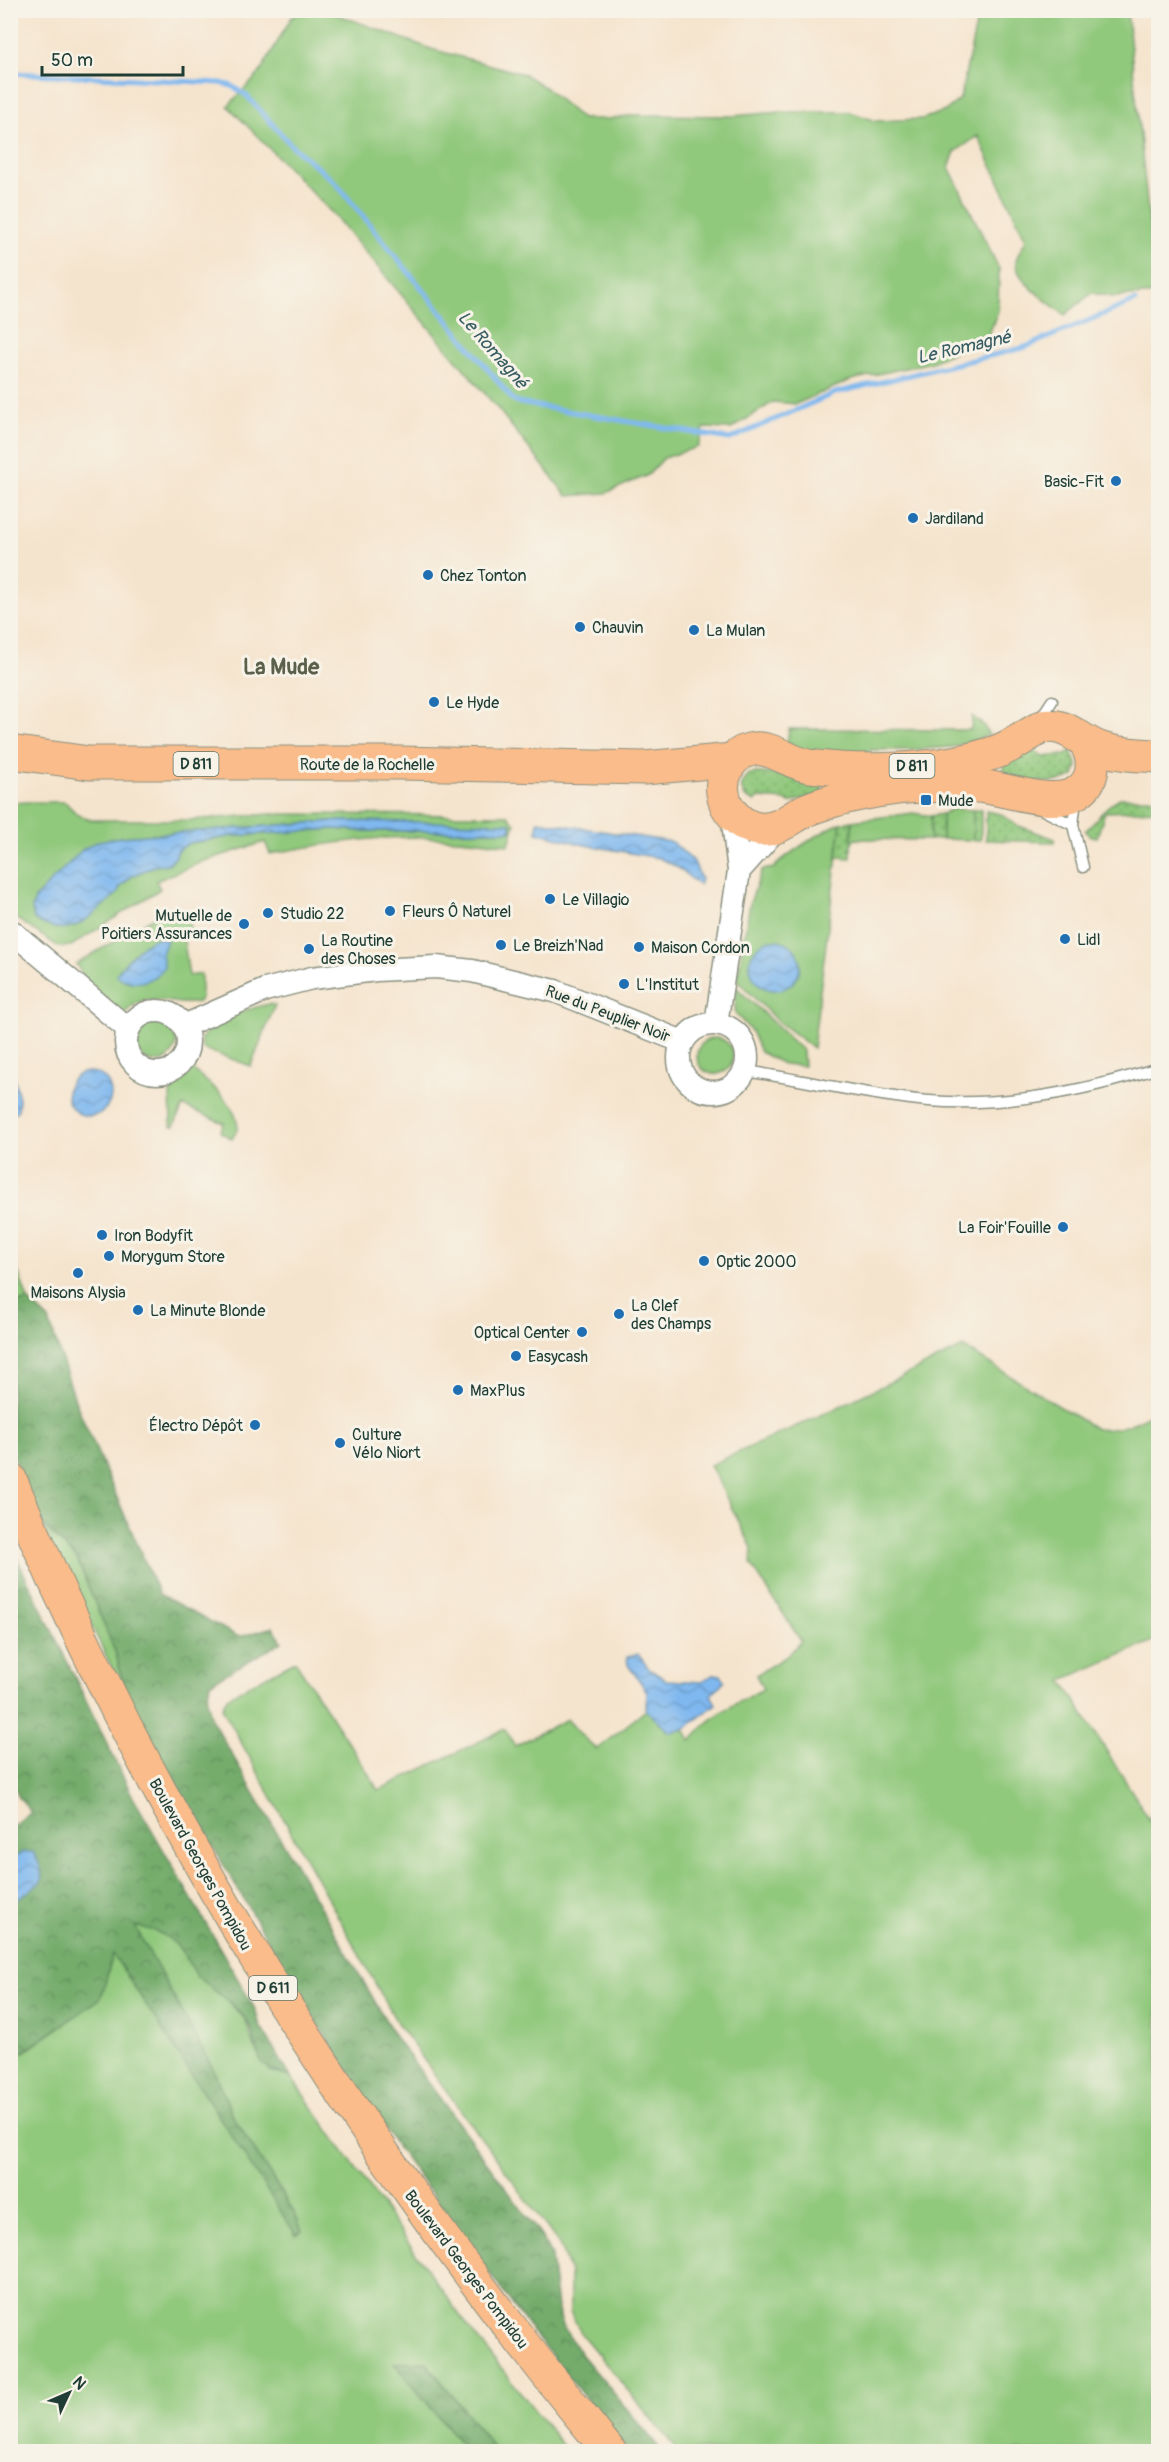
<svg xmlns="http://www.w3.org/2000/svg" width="1169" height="2462" font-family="Pangolin,sans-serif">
	<defs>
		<pattern id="forest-crowns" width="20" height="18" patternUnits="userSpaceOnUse" patternTransform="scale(1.5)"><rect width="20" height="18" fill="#74ac6c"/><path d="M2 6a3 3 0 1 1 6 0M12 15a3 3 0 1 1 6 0" fill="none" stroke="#5f8d5a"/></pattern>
		<pattern id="garden-dots" width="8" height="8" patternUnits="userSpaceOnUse" patternTransform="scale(1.5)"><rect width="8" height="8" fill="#90c87c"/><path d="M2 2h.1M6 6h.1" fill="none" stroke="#75a466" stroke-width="1.8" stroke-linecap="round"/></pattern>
		<pattern id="water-waves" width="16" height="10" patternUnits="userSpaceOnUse" patternTransform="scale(1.5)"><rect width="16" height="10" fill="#7fb8ef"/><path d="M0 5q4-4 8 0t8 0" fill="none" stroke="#6797c2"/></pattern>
	</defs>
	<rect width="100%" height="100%" fill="#f7f3e8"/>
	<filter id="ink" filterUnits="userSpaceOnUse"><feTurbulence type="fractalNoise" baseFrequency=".0167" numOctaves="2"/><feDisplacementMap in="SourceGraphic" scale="12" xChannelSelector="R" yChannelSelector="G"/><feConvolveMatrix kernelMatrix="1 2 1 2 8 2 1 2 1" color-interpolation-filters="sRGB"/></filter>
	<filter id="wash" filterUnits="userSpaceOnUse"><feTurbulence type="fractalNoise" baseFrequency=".008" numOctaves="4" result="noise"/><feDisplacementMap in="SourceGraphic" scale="24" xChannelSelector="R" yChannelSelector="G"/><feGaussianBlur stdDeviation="1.35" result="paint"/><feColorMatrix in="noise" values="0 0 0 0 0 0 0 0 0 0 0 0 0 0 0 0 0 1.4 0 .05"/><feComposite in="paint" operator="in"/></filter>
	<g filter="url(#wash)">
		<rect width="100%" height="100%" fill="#f5e4cd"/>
		<!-- green -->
		<path fill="#90c87c" stroke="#588258" stroke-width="1.5" fill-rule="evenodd" d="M302 11H328L431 49 524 74 546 88 582 119H608L635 115 733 116 781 112H850L876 121 922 119 945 111 960 99 979 11H1127L1150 230 1158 271V294L1114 297 1092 293 1065 315C1051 304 1016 282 1016 262 1016 256 1023 246 1026 240L978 136 955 152 949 167 999 269 998 311 985 344 958 350 932 362 851 380 796 404 773 402 731 429 704 428 698 447 664 458 648 475 606 493 567 496 498 409 333 214 228 106 259 74 291 18Z
			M972 716 984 726 989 735 953 747 910 750H870L862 755 818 760 787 743 789 729 971 730Z
			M28 802H65L77 814 91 820H190L271 814 508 815 515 824 509 845C420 831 357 837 270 854L265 842 204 861 156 881 160 889 71 946 59 947 11 915V803ZM333 821 511 824V831H364L334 829 233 836 189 843 178 850 175 858 168 864 154 866 132 876 120 887 36 897 53 880 121 837Z
			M953 809 973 810V840L942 839V814Z
			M913 813 931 816 930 840 855 839 851 844 852 821Z
			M841 823 813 1048 776 1020 737 980 750 903 762 870 774 868C782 857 827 828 841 823Z
			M169 908 184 911 192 932 183 934 189 976 201 974V998L198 1002C170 1009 145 986 124 1015L90 987 76 964Z
			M736 987 803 1051 804 1066 783 1064 760 1052 751 1031 735 1013Z
			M269 1004 275 1005 251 1066 203 1049 200 1040C215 1019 245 1009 269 1004Z
			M136 1042a20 20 0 1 1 40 0a20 20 0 1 1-40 0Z
			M697 1056a18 18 0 1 1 36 0a18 18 0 1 1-36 0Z
			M191 1068C209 1084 237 1103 238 1128L232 1139 220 1132 224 1123 183 1106 174 1126H171L170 1087Z
			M10 1248 28 1300 11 1305H10Z
			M963 1347 1096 1429C1120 1432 1138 1421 1158 1410V1639L1062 1680 1158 1833V1965L1151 1968 1158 1986V2451H678L582 2335 570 2312V2273L559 2244 399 2026 222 1708 227 1697 295 1661 379 1790 505 1729 515 1746 567 1719 581 1735 597 1749 646 1710 670 1732 684 1729 691 1741C710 1715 735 1704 763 1689L756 1675 788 1655 801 1641 751 1564 752 1548 710 1465 832 1410Z
			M41 1522 77 1559 116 1654 127 1699Z
			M134 1926 159 1930 180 1946 196 1976 220 1993 245 2019 257 2053 271 2072 291 2077 461 2317 567 2451H496L426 2362 395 2364 467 2451H11L10 2043 23 2053 101 1998 113 1953 296 2234 301 2230 295 2214 234 2118 212 2067Z"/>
		<!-- forest -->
		<path fill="url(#forest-crowns)" stroke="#4a7450" stroke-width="1.5" d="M28 1300 49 1320 76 1403 159 1594 239 1637 273 1627 282 1642 210 1683 207 1700 212 1720 396 2038 541 2236 551 2256 557 2308 564 2329 582 2355 662 2451H627L528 2326 393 2141 297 1991 127 1699 116 1654 77 1559 41 1522 11 1450V1305Z
			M10 1544 133 1797 255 2009 260 2026 291 2077C244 2066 264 2043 244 2017 231 2001 214 1991 199 1978 193 1973 190 1965 186 1958 174 1937 158 1930 135 1926L212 2067 234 2118 295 2214 302 2231 296 2235 113 1954 101 1998 22 2053 11 2043V1829L31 1812 19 1798 11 1777Z
			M426 2362 496 2451H467L394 2363Z"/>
		<!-- garden -->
		<path fill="url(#garden-dots)" stroke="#588258" stroke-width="1.5" d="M1036 751 1042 757 1065 755 1071 751 1077 765 1074 776C1054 787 1024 781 1002 778L1005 760Z
			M758 773 822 776V794L789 803 785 800 759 798 755 802 744 796 741 785 749 774Z
			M1120 798H1158V810L1105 812 1097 837 1089 835 1085 831C1098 820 1104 806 1120 798Z
			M973 810H981V840H973Z
			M986 811 1001 814 1016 825 1055 839V842L986 840Z
			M942 814V839L930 840 931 816Z
			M852 821 851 858 837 857 841 823Z"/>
		<!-- water -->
		<path fill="url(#water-waves)" stroke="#4f7a92" stroke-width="1.5" d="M333 821 511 823V831H364L334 829 233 836 189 843 178 850 175 858 168 864 154 866 132 876 120 887 117 894C88 917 71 943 34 919L32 908 36 897 83 849 99 841 121 837Z
			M538 821 672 842 694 862 701 879 699 885 677 867 659 858 580 844 537 832Z
			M165 936 167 940 162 954 164 967C153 983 133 988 116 975 127 959 146 938 165 936Z
			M750 965a25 25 0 1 1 50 0a25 25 0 1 1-50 0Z
			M11 1062 19 1099 18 1110 11 1116Z
			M67 1094a22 22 0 1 1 44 0a22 22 0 1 1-44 0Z
			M638 1654 649 1669 666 1680 702 1682 714 1674 721 1675 724 1681 711 1695 716 1704 684 1729 670 1732 646 1710 647 1691 628 1665 627 1657Z
			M22 1852H33C39 1861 43 1870 41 1882L11 1904V1862Z"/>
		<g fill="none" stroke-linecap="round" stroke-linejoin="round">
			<!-- stream -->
			<path stroke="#7fb8ef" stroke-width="5" d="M10 73 221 83 232 86 247 96 292 146 335 182 513 400 520 403 730 439 835 393 1023 348 1135 301"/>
		</g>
	</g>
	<g filter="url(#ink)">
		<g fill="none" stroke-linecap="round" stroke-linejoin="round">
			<defs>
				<path id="lane" d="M1039 721 1052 701
					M1043 810 1073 825 1076 799
					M1073 825 1083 867
					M746 1068 752 1072C811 1081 870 1096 929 1101 1007 1107 1084 1091 1158 1068"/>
				<path id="street" d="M739 871 779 826
					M10 930 128 1029
					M126 1042a31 31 0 1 1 62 0a31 31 0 1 1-62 0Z
					M716 1024 739 871 732 814
					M679 1058a34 34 0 1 1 68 0a34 34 0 1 1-68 0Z
					M184 1026 265 990 312 978 376 970 436 967 472 971 555 991 683 1042"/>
				<path id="primary" d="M1085 741C1095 759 1096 781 1076 793 1052 808 1006 788 978 786 939 784 895 786 856 795 838 799 821 803 804 811 789 819 778 831 759 829 741 827 725 810 723 793 720 775 731 755 749 750 771 744 788 763 809 766 865 773 936 771 990 754 1009 749 1025 736 1042 727 1068 722 1079 742 1102 749 1121 755 1139 755 1158 756
					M10 752 89 763H399L644 768 733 760
					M10 1479C159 1834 365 2156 610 2452"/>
			</defs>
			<!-- lane casing -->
			<use href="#lane" stroke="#8a9080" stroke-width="13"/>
			<!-- street casing -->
			<use href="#street" stroke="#8a9080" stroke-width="25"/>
			<!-- primary casing -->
			<use href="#primary" stroke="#8a9080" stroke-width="35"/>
			<!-- lane -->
			<use href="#lane" stroke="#fff" stroke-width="10"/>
			<!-- street -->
			<use href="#street" stroke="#fff" stroke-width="22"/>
			<!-- primary -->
			<use href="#primary" stroke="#f9bc8a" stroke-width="33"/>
		</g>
	</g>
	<!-- markers -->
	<g fill="#1f6fb2" stroke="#f7f3e8" stroke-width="2">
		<circle cx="1116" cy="481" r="6"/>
		<circle cx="913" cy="518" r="6"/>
		<circle cx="428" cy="575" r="6"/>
		<circle cx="580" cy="627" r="6"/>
		<circle cx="694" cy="630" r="6"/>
		<circle cx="434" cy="702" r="6"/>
		<rect x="920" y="794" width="12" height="12" rx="3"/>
		<circle cx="550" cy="899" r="6"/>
		<circle cx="390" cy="911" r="6"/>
		<circle cx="268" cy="913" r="6"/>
		<circle cx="244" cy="924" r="6"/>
		<circle cx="1065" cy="939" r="6"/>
		<circle cx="501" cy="945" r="6"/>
		<circle cx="639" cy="947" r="6"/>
		<circle cx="309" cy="949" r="6"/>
		<circle cx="624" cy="984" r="6"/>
		<circle cx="1063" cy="1227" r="6"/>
		<circle cx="102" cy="1235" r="6"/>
		<circle cx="109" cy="1256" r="6"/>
		<circle cx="704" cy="1261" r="6"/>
		<circle cx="78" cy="1273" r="6"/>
		<circle cx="138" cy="1310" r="6"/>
		<circle cx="619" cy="1314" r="6"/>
		<circle cx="582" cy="1332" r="6"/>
		<circle cx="516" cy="1356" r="6"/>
		<circle cx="458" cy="1390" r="6"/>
		<circle cx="255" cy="1425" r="6"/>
		<circle cx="340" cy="1443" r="6"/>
	</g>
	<g text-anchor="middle" stroke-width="6" stroke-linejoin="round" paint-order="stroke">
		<!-- shield labels -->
		<g fill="#f7f3e8" stroke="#60746a" stroke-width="1.5">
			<rect x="173.5" y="752" width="45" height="24" rx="4.5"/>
			<rect x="889.5" y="754" width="45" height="24" rx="4.5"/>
			<rect x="249" y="1976" width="48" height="24" rx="4.5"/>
		</g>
		<g font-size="15" font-weight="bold" fill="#1f3d34">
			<text x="196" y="769">D 811</text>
			<text x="912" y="771">D 811</text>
			<text x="273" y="1993">D 611</text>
		</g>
		<!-- poi labels -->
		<g font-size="16" fill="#1f3d34" stroke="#f7f3e8" text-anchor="start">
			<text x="1104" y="487" text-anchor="end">Basic-Fit</text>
			<text x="925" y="524">Jardiland</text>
			<text x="440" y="581">Chez Tonton</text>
			<text x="592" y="633">Chauvin</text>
			<text x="706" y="636">La Mulan</text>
			<text x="446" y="708">Le Hyde</text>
			<text x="938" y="806">Mude</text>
			<text x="562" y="905">Le Villagio</text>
			<text x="402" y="917">Fleurs Ô Naturel</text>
			<text x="280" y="919">Studio 22</text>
			<text x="232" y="921" text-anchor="end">Mutuelle de<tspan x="232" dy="18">Poitiers Assurances</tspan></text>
			<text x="1077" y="945">Lidl</text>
			<text x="321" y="946">La Routine<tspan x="321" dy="18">des Choses</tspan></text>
			<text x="513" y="951">Le Breizh'Nad</text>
			<text x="651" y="953">Maison Cordon</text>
			<text x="636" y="990">L'Institut</text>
			<text x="1051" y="1233" text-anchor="end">La Foir'Fouille</text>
			<text x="114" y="1241">Iron Bodyfit</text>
			<text x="121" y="1262">Morygum Store</text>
			<text x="716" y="1267">Optic 2000</text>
			<text x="78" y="1298" text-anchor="middle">Maisons Alysia</text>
			<text x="631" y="1311">La Clef<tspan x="631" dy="18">des Champs</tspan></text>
			<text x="150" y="1316">La Minute Blonde</text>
			<text x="570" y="1338" text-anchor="end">Optical Center</text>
			<text x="528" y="1362">Easycash</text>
			<text x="470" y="1396">MaxPlus</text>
			<text x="243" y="1431" text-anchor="end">Électro Dépôt</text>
			<text x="352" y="1440">Culture<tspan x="352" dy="18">Vélo Niort</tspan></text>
		</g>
		<!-- street labels -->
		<g font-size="16" fill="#1f3d34" stroke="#f7f3e8">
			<text x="367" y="770">Route de la Rochelle</text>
			<text transform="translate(608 1013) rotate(21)" y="6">Rue du Peuplier Noir</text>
			<text transform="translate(201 1864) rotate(61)" y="6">Boulevard Georges Pompidou</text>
			<text transform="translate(467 2269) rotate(53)" y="6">Boulevard Georges Pompidou</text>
		</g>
		<!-- water labels -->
		<g font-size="18" font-style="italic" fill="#375c63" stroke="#f7f3e8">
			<text transform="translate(964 347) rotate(-13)" y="6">Le Romagné</text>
			<text transform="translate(493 350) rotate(49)" y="6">Le Romagné</text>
		</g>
		<!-- district labels -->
		<g font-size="22" font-weight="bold" fill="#5a604b" stroke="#f7f3e8">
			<text x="281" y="674">La Mude</text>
		</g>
	</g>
	<!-- margin -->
	<rect width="1169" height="2462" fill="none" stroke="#f7f3e8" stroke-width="36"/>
	<!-- north arrow -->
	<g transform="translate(69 2393) rotate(46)" stroke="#f7f3e8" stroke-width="4.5" paint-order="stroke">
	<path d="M0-4.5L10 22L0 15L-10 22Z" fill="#1f3d34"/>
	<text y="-9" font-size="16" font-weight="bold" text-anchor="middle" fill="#1f3d34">N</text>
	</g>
	<!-- scale -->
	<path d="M42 66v9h141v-9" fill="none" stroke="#1f3d34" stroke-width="3"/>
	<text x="51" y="66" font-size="18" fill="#1f3d34" stroke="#f7f3e8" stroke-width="4.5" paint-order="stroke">50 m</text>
</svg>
